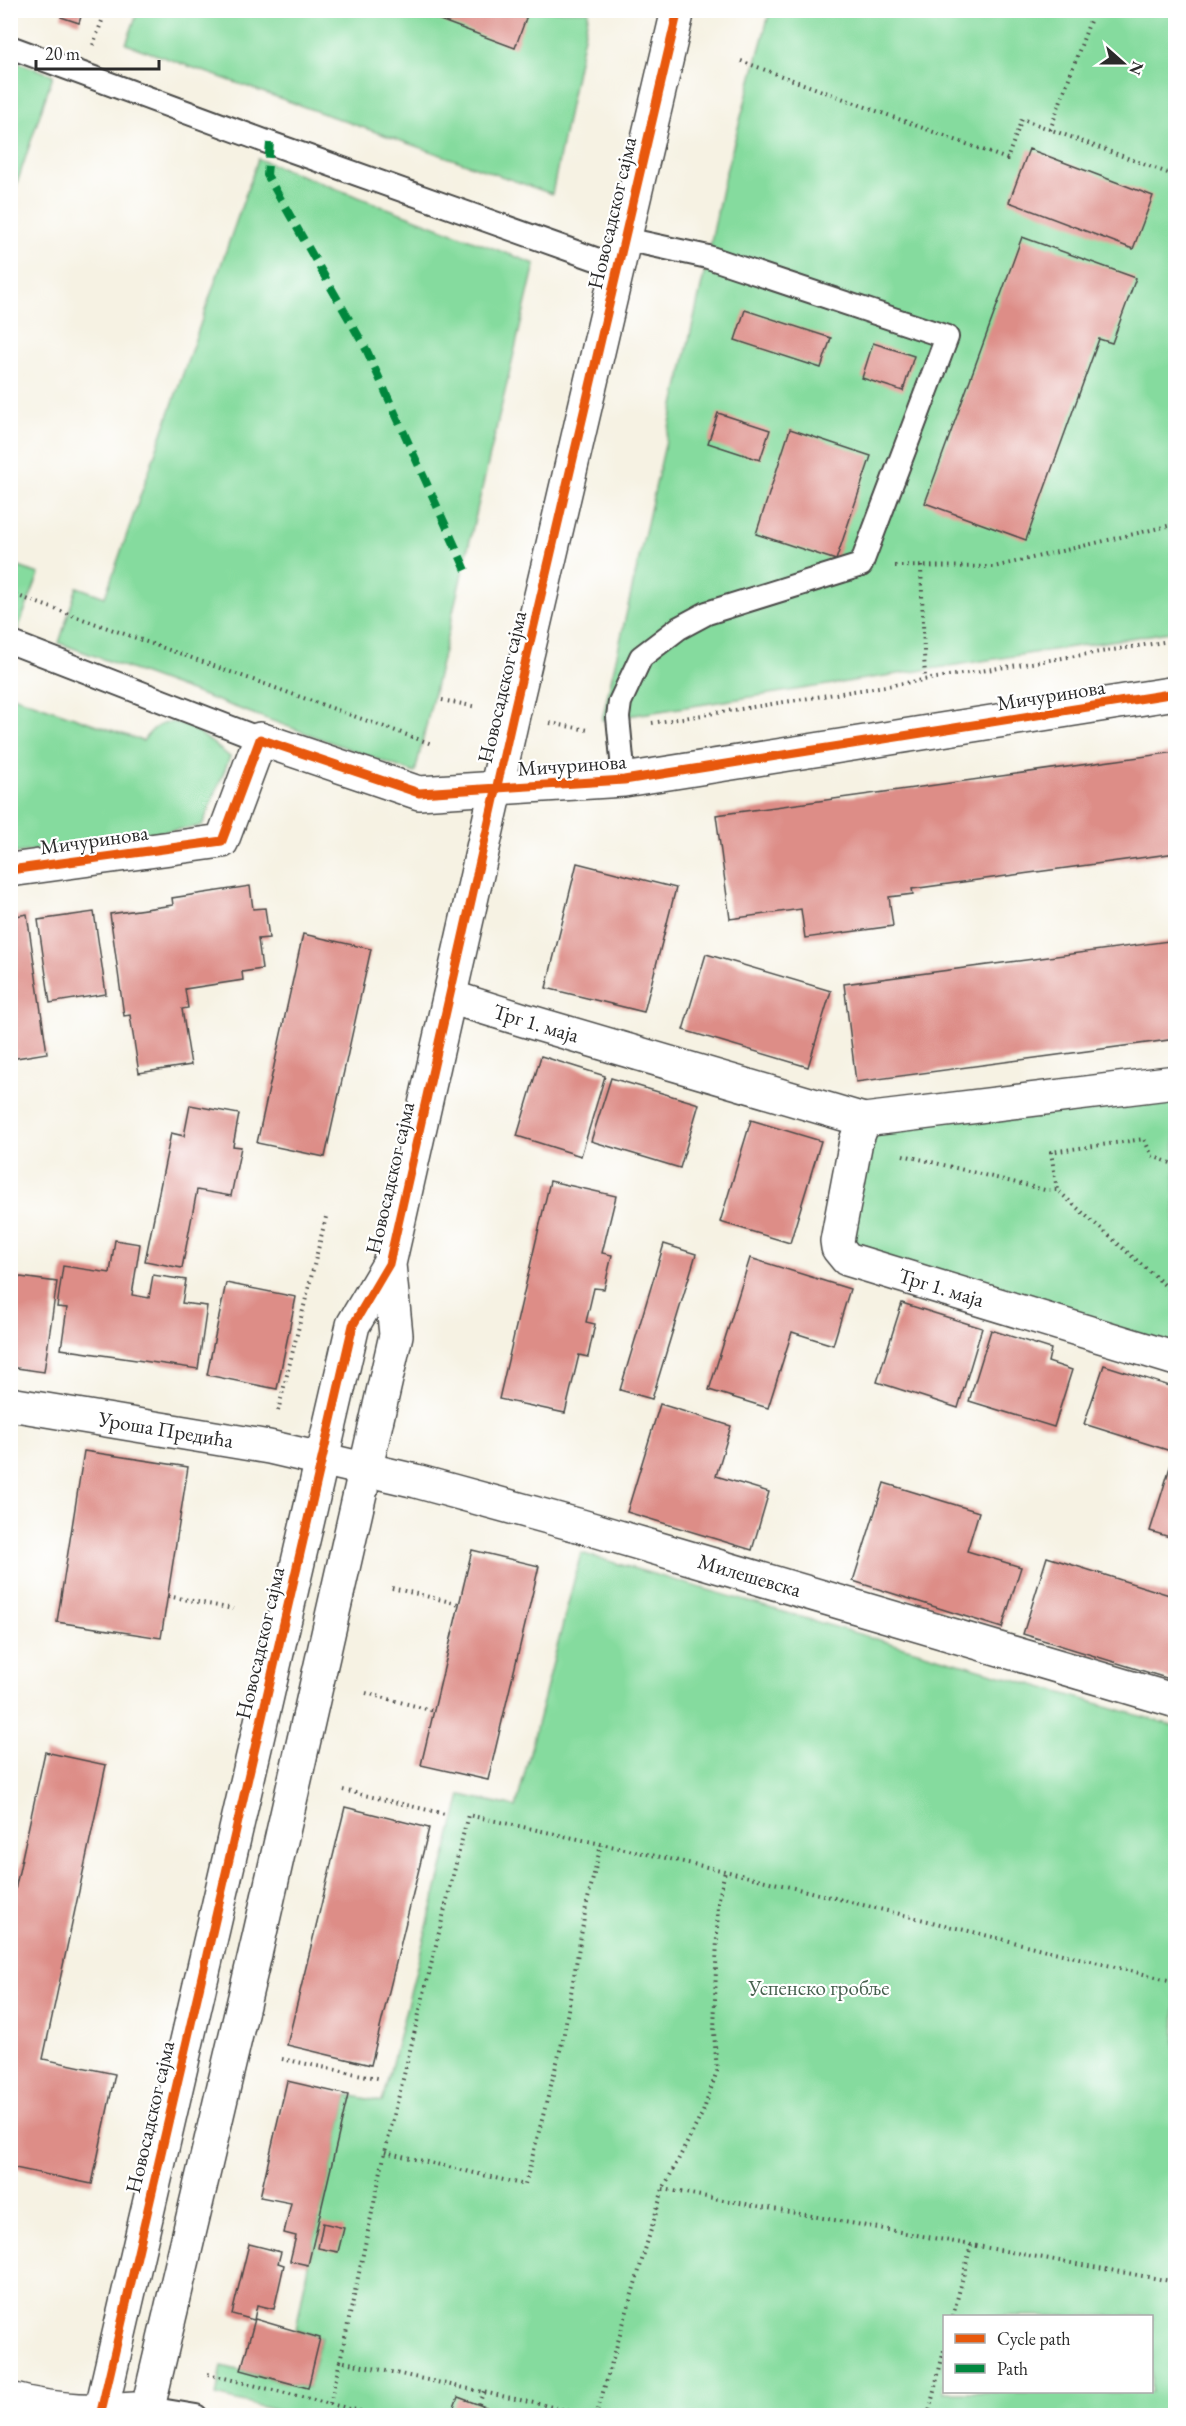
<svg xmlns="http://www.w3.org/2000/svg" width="1186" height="2426" font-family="'EB Garamond',serif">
	<rect width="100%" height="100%" fill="#fff"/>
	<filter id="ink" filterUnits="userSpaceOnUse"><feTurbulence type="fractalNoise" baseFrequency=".0167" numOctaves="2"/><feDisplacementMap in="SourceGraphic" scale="12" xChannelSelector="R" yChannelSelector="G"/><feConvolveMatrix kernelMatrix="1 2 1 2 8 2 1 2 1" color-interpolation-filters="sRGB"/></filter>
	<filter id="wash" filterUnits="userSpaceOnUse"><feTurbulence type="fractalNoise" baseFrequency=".008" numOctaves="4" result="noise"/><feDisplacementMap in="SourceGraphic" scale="24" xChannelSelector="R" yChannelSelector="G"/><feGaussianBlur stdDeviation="1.35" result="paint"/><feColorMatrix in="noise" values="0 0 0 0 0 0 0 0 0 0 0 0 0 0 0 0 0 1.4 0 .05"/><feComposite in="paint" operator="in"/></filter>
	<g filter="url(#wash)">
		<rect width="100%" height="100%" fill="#f6f2e3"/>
		<!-- green -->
		<path fill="#85db9e" stroke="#588364" stroke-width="1.5" fill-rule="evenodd" d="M138 11H589L552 194 126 44Z
			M770 11H1175V631L602 720 708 257 724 179Z
			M11 60 53 75 11 201 10 60Z
			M258 159 535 264 415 773 59 643 77 587 105 597Z
			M10 564 39 574 17 631 11 629Z
			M10 695 143 741C171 700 202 736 230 757L202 826 11 854Z
			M1175 1082V1359L847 1259 864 1120Z
			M581 1553 1175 1726V2415L301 2416 216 2396 222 2366 308 2388 321 2337 296 2330 308 2265 348 2095 382 2102 461 1795 516 1807ZM944 2316H1152V2392H944Z"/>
		<g id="blocks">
			<!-- building -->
			<path fill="#dd8d87" d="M63 10H83L79 23 61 17Z
				M413 10H529L515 48Z
				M1029 149 1153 196 1133 249 1009 202Z
				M1022 237 1136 278 1112 343 1099 339 1026 540 925 503Z
				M745 310 831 338 821 368 735 340Z
				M873 343 914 356 903 391 862 378Z
				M718 413 770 430 760 460 708 443Z
				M790 429 871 456 836 560 756 534Z
				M1176 752V853L912 889 913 894 889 897 893 926 805 938 801 909 730 919 716 815Z
				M577 863 676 888 644 1012 546 988Z
				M250 886 253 909 265 908 269 938 258 939 262 969 242 972 243 980 185 989 188 1008 182 1009 191 1065 139 1073 130 1015 124 1016 110 914 173 905 172 898Z
				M94 912 106 994 50 1003 38 920Z
				M27 914 47 1053 10 1059V917Z
				M303 934 371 949 325 1157 257 1143Z
				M1176 940V1039L856 1082 844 984Z
				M706 954 831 991 808 1067 683 1030Z
				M541 1056 605 1076 581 1156 517 1136Z
				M611 1078 699 1104 680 1168 591 1141Z
				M190 1105 239 1114 233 1146 241 1147 231 1196 197 1190 182 1268 145 1261 171 1133 184 1136Z
				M751 1120 821 1141 790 1243 720 1222Z
				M550 1181 616 1196 602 1253 612 1255 604 1289 594 1288 586 1322 595 1324 588 1357 579 1355 565 1413 499 1399Z
				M115 1240 140 1244 132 1295 149 1298 153 1275 186 1280 182 1303 207 1306 198 1369 61 1349 67 1308 57 1307 63 1266 110 1273Z
				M664 1244 696 1254 652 1399 620 1390Z
				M750 1258 850 1289 833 1345 792 1332 768 1408 709 1390Z
				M13 1276 57 1282 44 1372 10 1367V1290Z
				M226 1283 296 1297 277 1389 207 1375Z
				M902 1303 982 1328 958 1408 877 1382Z
				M991 1330 1051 1349 1048 1362 1072 1370 1054 1427 969 1401Z
				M1104 1365 1176 1388V1446L1174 1452 1084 1424Z
				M660 1404 731 1426 716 1476 769 1492 752 1550 627 1512Z
				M84 1451 188 1467 161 1638 57 1622Z
				M1175 1451H1176V1539L1150 1531Z
				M884 1483 979 1512 967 1551 1021 1567 1002 1628 853 1581Z
				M472 1550 539 1566 488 1780 421 1765Z
				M1047 1557 1176 1597V1681L1023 1634Z
				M45 1752 106 1765 43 2059 115 2074 92 2184 10 2167V1913Z
				M345 1807 429 1828 371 2065 287 2045Z
				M287 2081 348 2095 308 2265 290 2261 296 2236 284 2233 291 2203 260 2197Z
				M323 2223 344 2228 338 2252 318 2248Z
				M249 2244 281 2252 278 2263 284 2265 274 2309 257 2305 254 2320 232 2314Z
				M255 2319 320 2338 308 2388 241 2370Z
				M458 2397 499 2412 497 2415H451Z"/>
		</g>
	</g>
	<g filter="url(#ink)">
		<use href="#blocks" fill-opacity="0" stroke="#494947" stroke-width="1.5"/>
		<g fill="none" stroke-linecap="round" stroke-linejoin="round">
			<defs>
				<path id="service" d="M10 47 270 143 618 267
					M10 642 260 739
					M624 780 618 717 620 702 641 657 679 628 707 613 861 565 947 337 708 257 625 239
					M148 2408 196 2416"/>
				<g id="minor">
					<path d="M10 870 222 841 260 739 419 793 624 780 1176 693"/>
					<path id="s1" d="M450 997 524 1020 864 1120 1176 1082"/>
					<path id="s2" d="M864 1120 856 1141 837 1241 838 1248 847 1259 1176 1359"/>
					<path id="s3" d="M10 1404 269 1447 416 1481 581 1526 1176 1701"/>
					<path d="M10 2399C56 2412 102 2412 148 2408"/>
				</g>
				<path id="tertiary" d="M100 2416 353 1325 389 1264 513 715 678 10
					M146 2416 260 1933 396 1335 389 1264"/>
			</defs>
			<!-- service casing -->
			<use href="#service" stroke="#494947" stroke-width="26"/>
			<!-- minor casing -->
			<use href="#minor" stroke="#494947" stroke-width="36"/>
			<!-- tertiary casing -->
			<use href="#tertiary" stroke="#494947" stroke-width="36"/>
			<!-- path -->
			<path stroke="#494947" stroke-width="4" stroke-dasharray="1.5 4.5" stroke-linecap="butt" d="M93 45 106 10
				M741 61 1007 159 1022 119 1176 176
				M1050 130 1094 10
				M895 566 994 567 1176 524
				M921 566 925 680
				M10 593 432 744
				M442 700 477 707
				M550 723 588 730
				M652 723 1176 640
				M903 1155 1045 1190H1057
				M1176 1165 1152 1156 1144 1139 1051 1152 1057 1190 1176 1295
				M278 1411 327 1213
				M392 1588 459 1604
				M168 1596 233 1609
				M366 1693 434 1711
				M343 1790 445 1814
				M282 2059 382 2079
				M385 2152 525 2185 563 2039 586 1907 601 1845
				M663 2189 1176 2282
				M953 2316 971 2245
				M340 2361 385 2152 468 1815 725 1871 1176 1982
				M208 2374 330 2404 340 2361 594 2416
				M330 2404 382 2416
				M479 2404 484 2391
				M596 2416 663 2189 703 2112 717 2071 714 2032 718 1903 725 1871
				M928 2416 944 2350"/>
			<!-- service -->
			<use href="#service" stroke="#fff" stroke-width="22"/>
			<!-- minor -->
			<use href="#minor" stroke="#fff" stroke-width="33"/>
			<!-- tertiary -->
			<use href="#tertiary" stroke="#fff" stroke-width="33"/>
			<!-- quiet -->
			<path stroke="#00873e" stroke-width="8" stroke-dasharray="15 8" stroke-linecap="butt" d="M270 143 267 175 367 351 469 577"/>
			<defs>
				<path id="cycleway" d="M10 870 222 841 260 739 419 793 624 780 1176 693
					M100 2416 353 1325 389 1264 513 715 678 10"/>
			</defs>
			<!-- cycleway casing -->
			<use href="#cycleway" stroke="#fff" stroke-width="13"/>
			<!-- cycleway -->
			<use href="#cycleway" stroke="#e8590c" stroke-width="9"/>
		</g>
	</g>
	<g text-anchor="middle" stroke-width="4.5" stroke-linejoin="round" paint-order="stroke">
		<!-- street labels -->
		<g font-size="21" fill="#2b2b2b" stroke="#fff">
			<text transform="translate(612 213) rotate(-77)" y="7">Новосадског сајма</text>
			<text transform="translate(502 687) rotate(-77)" y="7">Новосадског сајма</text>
			<text transform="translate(1051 695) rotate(-9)" y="7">Мичуринова</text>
			<text transform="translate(572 765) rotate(-4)" y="7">Мичуринова</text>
			<text transform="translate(94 840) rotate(-8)" y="7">Мичуринова</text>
			<text dy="7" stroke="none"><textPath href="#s1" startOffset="90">Трг 1. маја</textPath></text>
			<text transform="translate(390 1178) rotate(-77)" y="7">Новосадског сајма</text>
			<text dy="7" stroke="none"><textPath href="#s2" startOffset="244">Трг 1. маја</textPath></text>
			<text dy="7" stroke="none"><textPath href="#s3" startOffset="158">Уроша Предића</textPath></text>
			<text dy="7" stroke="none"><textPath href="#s3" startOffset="760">Милешевска</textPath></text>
			<text transform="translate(260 1643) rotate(-77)" y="7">Новосадског сајма</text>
			<text transform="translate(150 2117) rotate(-77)" y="7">Новосадског сајма</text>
		</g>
		<!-- park labels -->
		<g font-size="21" fill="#46604e" stroke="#fff">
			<text x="819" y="1995">Успенско гробље</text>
		</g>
	</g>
	<!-- margin -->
	<rect width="1186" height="2426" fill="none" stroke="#fff" stroke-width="36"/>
	<!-- legend -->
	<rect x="943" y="2315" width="210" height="78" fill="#ffffff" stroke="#aaaaaa" stroke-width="1.5"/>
	<rect x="955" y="2334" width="30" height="9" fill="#e8590c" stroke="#aaaaaa" stroke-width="1.5"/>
	<text x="997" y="2345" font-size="18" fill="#2b2b2b">Cycle path</text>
	<rect x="955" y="2364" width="30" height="9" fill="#00873e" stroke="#aaaaaa" stroke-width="1.5"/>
	<text x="997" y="2375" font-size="18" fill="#2b2b2b">Path</text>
	<!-- north arrow -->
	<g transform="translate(1123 63) rotate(111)" stroke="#ffffff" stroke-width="4.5" paint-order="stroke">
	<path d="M0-4.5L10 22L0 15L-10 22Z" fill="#2b2b2b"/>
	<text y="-9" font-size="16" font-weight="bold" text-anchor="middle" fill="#2b2b2b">N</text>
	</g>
	<!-- scale -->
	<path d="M36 60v9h123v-9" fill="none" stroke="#2b2b2b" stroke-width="3"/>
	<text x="45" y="60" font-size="18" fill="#2b2b2b" stroke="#ffffff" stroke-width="4.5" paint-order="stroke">20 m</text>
</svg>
